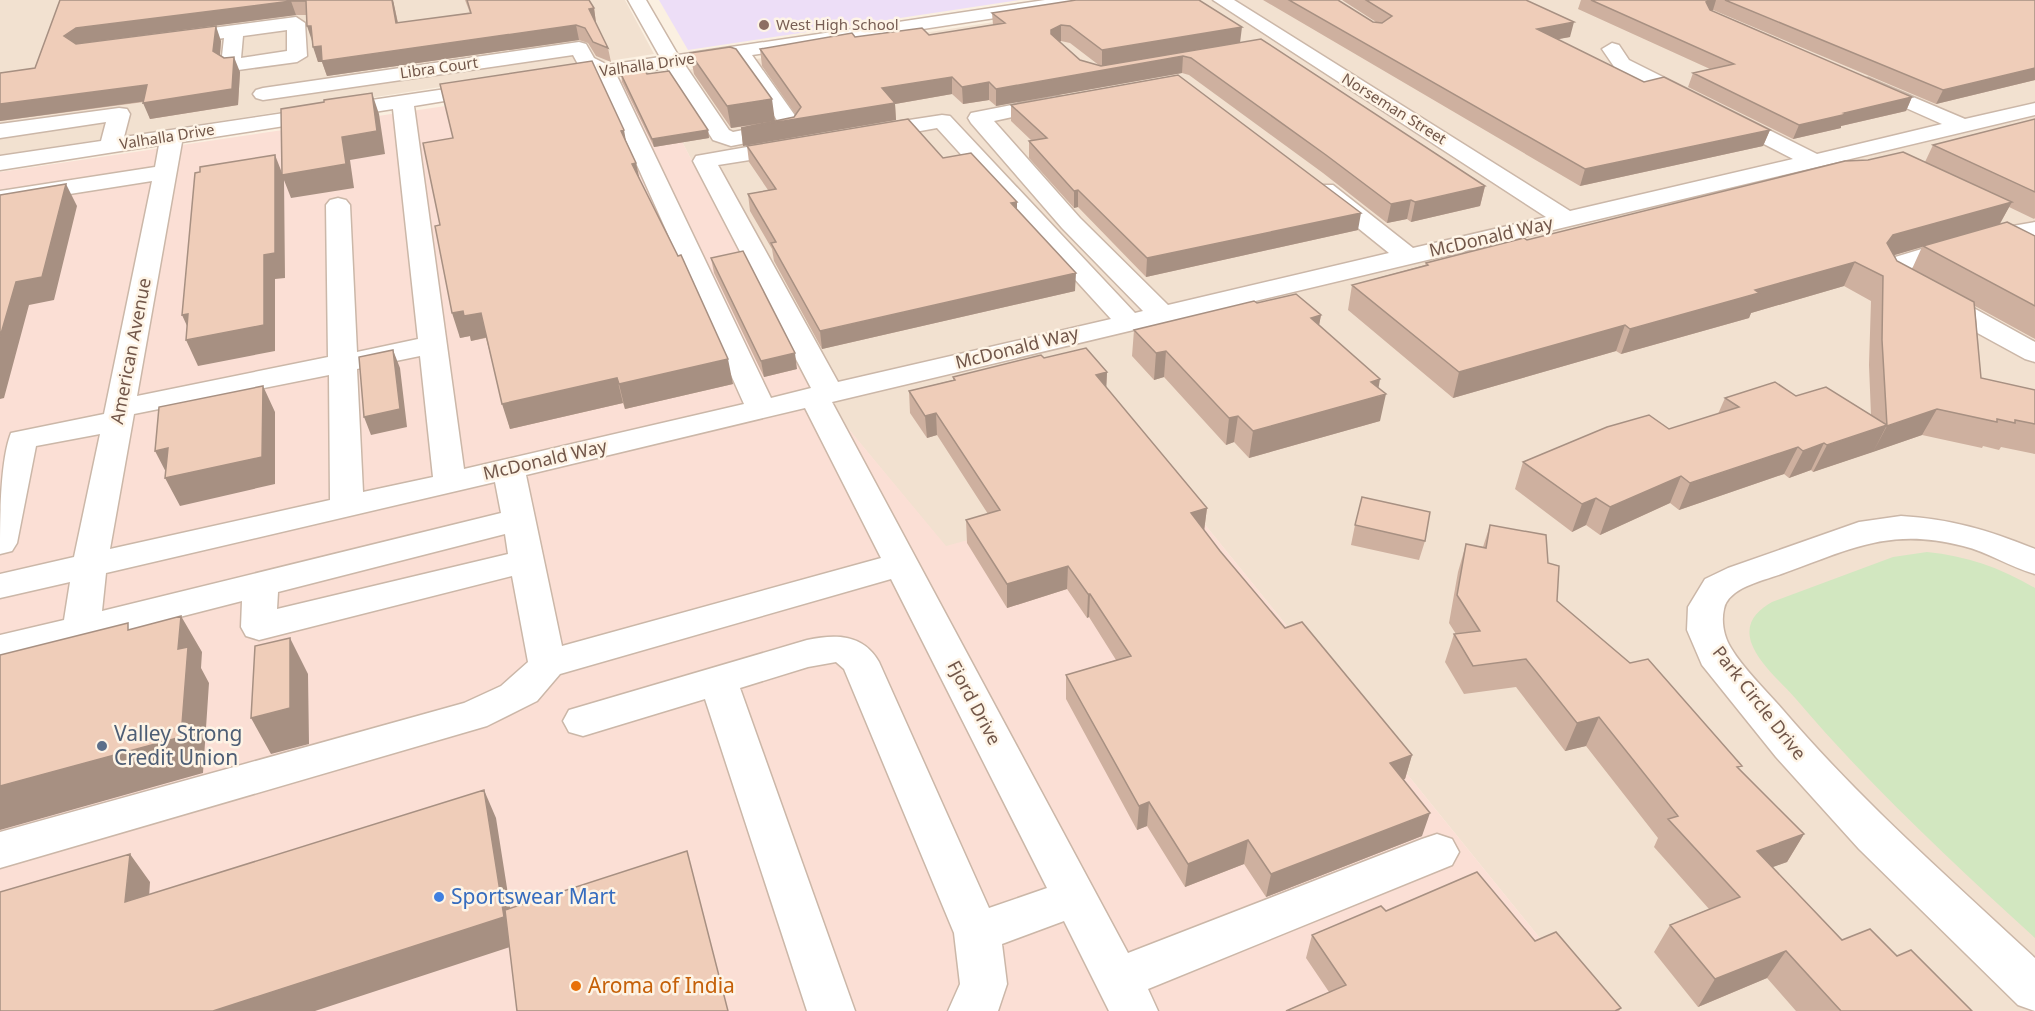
<svg xmlns="http://www.w3.org/2000/svg" width="2035" height="1011" font-family="'Noto Sans',sans-serif">
	<rect width="100%" height="100%" fill="#fbf0e1"/>
	<!-- residential -->
	<path fill="#f2e1d0" d="M0 0H625L654 54 0 155Z
		M1134 0H2035V1011H1599L1172 484 946 547 802 373 648 76Z"/>
	<!-- commercial -->
	<path fill="#fbdfd5" d="M648 76 802 373 946 546 1172 484 1599 1011H0V172Z"/>
	<!-- education -->
	<path fill="#eddef7" d="M659 0H1020L688 50Z"/>
	<!-- green -->
	<path fill="#d2e7c0" d="M1927 552C1967 556 2001 568 2035 588V938C1952 862 1869 785 1796 699 1782 683 1758 663 1751 642 1745 622 1757 611 1772 602L1893 557Z"/>
	<g fill="none" stroke-linecap="round" stroke-linejoin="round">
		<defs>
			<path id="minor" d="M628 0H646L678 55 1045 0H1090L1081 5 752 55 801 124 796 133 731 146 713 140 667 68 617 76 771 398 811 388 693 161 696 156 793 139 801 141 804 146 801 151 793 153 718 165 838 382 1111 319 937 128 870 140 862 138 859 133 862 128 870 126 942 115 950 116 1135 313 1143 311 1062 228 971 123 968 118 971 113 1057 96 1064 98 1067 102 1064 106 994 121 1080 218 1168 305 1389 253 1317 195 1313 190 1317 185H1333L1413 248 1546 217 1213 0H1234L1570 211 1793 159 1615 68 1602 49 1612 43 1619 45 1629 60 1817 154 1942 124 1861 88 1858 84 1861 80 1868 78 1965 119 2035 103V115L832 402 1128 953 1422 839 1437 834 1452 839 1459 852 1452 865 1148 989 1158 1011H1109L1064 921 1002 944 1007 984 998 1011H948L960 984 954 933 844 669 836 662 808 667 740 688 855 1011H807L705 699 583 736 569 732 563 721 569 710 807 640C836 634 863 634 879 662L989 908 1047 888 891 579 560 674 537 701 487 726 0 868V832L464 703 501 686 528 662 512 576 259 640 246 636 241 627 242 601 0 663V635L64 620 70 582 0 598V574L74 557 100 434 36 446 17 543 12 551 0 554C0 521 0 461 11 433L104 414 152 181 0 205V191L155 167 159 145 0 170V156L101 141 106 122 0 138V124L119 108 127 109 130 114 124 137 486 83 493 85 496 89 493 93 414 106 464 469 744 404 598 78 554 85 547 83 544 79 547 75 584 69 579 66 573 55 263 100 256 98 253 94 256 90 263 88 579 42 586 44 594 58 608 65 660 57ZM734 58 779 123 733 132 729 130 685 65ZM393 109 418 339 357 352 350 205 346 200 338 198 330 200 326 205 328 357 137 396 182 142ZM420 356 433 477 363 492 357 369ZM329 375 330 500 110 549 134 414ZM805 408 881 558 562 646 526 475ZM495 482 501 513 102 611 106 573ZM505 534 508 554 277 609 278 592Z
				M296 17 305 23 307 56 297 62 231 71 224 69 221 65 224 38 174 45 165 39 174 33ZM287 30V51L241 58 243 36Z
				M2035 222V236L1991 244 1905 270 2035 342V362L2025 359 1886 283 1878 266 1882 261 1978 232Z
				M1901 516C1951 519 1988 530 2035 549V574C2010 567 1988 552 1963 546 1890 527 1851 549 1784 573 1766 580 1728 587 1724 609 1721 622 1724 637 1731 648 1744 670 1767 691 1783 710 1860 800 1949 878 2035 958V1011L2018 1005 1859 849 1776 757 1702 665 1687 630 1688 607 1705 579 1728 568 1859 522Z"/>
		</defs>
		<!-- minor casing -->
		<use href="#minor" stroke="#cbb7a8" stroke-width="3"/>
		<!-- minor -->
		<use href="#minor" fill="#fff" fill-rule="evenodd"/>
	</g>
	<!-- wall -->
	<path fill="#ceb09f" fill-rule="evenodd" d="M60 0H393L398 23 470 13 465 0H589L594 8 596 23H595L608 48 611 62 596 56 588 43 579 40 327 76 322 62H318L306 15H296L83 43 81 44 221 41 220 56 240 72 238 105 150 119 144 102 0 121V73L35 68Z
		M1263 0H1338L1373 22H1376L1342 0H1526L1570 37 1557 39 1644 82 1770 130 1763 146 1580 186Z
		M1581 0H2035V80L1936 104 1713 10 1711 11 1912 97 1906 111 1841 126V128L1793 139 1688 87 1693 73 1710 69 1578 9Z
		M992 13 1240 43 1485 186 1480 206 1411 222 1407 219 1387 223 1323 173 1189 75 1182 73 996 106 989 100 963 104 952 94 895 104 896 120 743 146 741 128 762 124 731 128 694 74 690 53 775 121 794 117 796 115 762 66 760 49 855 37 929 35 993 25ZM1061 41 1070 43 1100 66 1080 60 1060 42Z
		M621 74 708 130 709 138 654 147 622 82Z
		M1011 105 1358 230 1146 277 1078 207 1074 208 1029 158V141H1032L1011 121Z
		M2035 119V218L2034 219 2009 207 2000 224 2035 236V339L1975 306 1981 378 2035 390V454L2001 447 1999 450 1983 446 1982 448 1922 435 1813 472 1811 470 1789 478 1784 474 1679 510 1670 503 1600 535 1586 525 1572 532 1515 489 1523 462 1669 429 1718 414 1725 398 1796 396 1871 415 1869 365 1871 301 1844 286 1751 313 1749 318 1621 354 1616 351 1453 398 1348 310 1352 285 1425 265 1426 263 1527 240 1925 162 1933 145ZM1922 247 1912 269 1897 261 1894 255Z
		M453 138 626 142 640 180 733 384 625 409 623 403 510 429 486 338 471 341 470 336 460 338 440 225Z
		M747 146 943 158 1017 209 1075 291 822 349 774 261 772 249 750 211 748 194 768 190 749 162Z
		M711 258 797 369 764 377 714 273Z
		M1257 303 1321 315 1319 325 1378 388 1380 421 1249 458 1234 442 1226 445 1164 377 1154 380 1132 356 1134 330Z
		M1044 358 1107 372 1106 387 1207 508 1204 531 1220 551 1285 628 1412 755 1405 779H1403L1422 836 1266 897 1244 864 1185 887 1147 826 1137 830 1066 699V675L1116 660 1089 617 1087 618 1067 589 1007 608 967 543 966 520 988 514 937 435 927 438 910 413 909 391 953 380V377Z
		M1355 525 1425 541 1419 560 1351 545Z
		M1490 525 1548 563 1557 601 1740 769 1804 834 1787 862 1772 867 1842 940 1897 956 1972 1011H1796L1767 978 1698 1007 1654 952 1670 925 1709 909 1654 847 1658 838 1586 746 1565 751 1516 687 1464 694 1445 662 1454 634H1456L1449 623 1458 572 1466 544 1483 547Z
		M1386 911 1535 941 1621 1008 1619 1011H1286L1329 992 1306 958 1312 935Z"/>
	<!-- shaded-wall -->
	<path fill="#a79082" d="M392 0H393L401 38 396 23Z
		M1711 0H1716L1713 10 1702 15 1706 2Z
		M291 1 296 15 83 43 71 50 64 36 76 28Z
		M594 8 596 23H592L589 9Z
		M1574 22 1570 37 1533 44 1537 29Z
		M576 25 579 40 327 76 322 62H318L313 47Z
		M1061 25V41L1051 47V30Z
		M216 26 221 41 219 66 213 51Z
		M307 26H311L312 41Z
		M1242 27 1240 43 1102 67V50Z
		M1183 56 1182 73 996 106V89Z
		M234 57 240 72 238 105 150 119 143 103Z
		M2035 68V80L1936 104 1943 90Z
		M952 77V94L895 104 896 120 743 146 741 128 883 104 882 88Z
		M989 82V100L963 104 962 87Z
		M147 85 154 100 0 121V104Z
		M372 93 379 114 385 154 350 160 354 188 291 198 282 175 342 137Z
		M1912 97 1906 111 1841 126V128L1793 139 1799 125 1844 113Z
		M772 99 775 121 731 128 727 106Z
		M624 130 628 152 621 131Z
		M708 130 709 138 654 147 652 139Z
		M1770 130 1763 146 1580 186 1585 169Z
		M275 155 284 178 285 278 275 279V351L198 366 186 340 193 339 182 315 264 255Z
		M636 163 641 185 632 164Z
		M66 184 77 206 54 300 29 305 4 398 0 399V337L16 282Z
		M1485 186 1480 206 1411 222 1415 202Z
		M1078 190V207L1074 208V191Z
		M1411 200 1407 219 1387 223 1391 204Z
		M1017 202V219L1011 203Z
		M2012 202 1999 225 1923 246 1922 247 1881 259 1887 243 1893 235Z
		M1361 213 1358 230 1146 277 1147 258Z
		M1855 262 1844 286 1751 313 1749 318 1621 354 1630 329 1755 290Z
		M1076 273 1075 291 822 349 820 331Z
		M463 311 481 313 488 337 471 341 470 336 460 338 452 313Z
		M1321 315 1316 341 1311 318Z
		M1625 325 1616 351 1453 398 1459 372Z
		M393 350 400 368 407 427 371 435 364 417Z
		M1166 351 1164 377 1154 380 1156 353Z
		M795 353 797 369 764 377 761 361Z
		M728 359 733 384 625 409 619 384Z
		M1107 372 1106 394 1096 375Z
		M617 378 623 403 510 429 502 404Z
		M1380 379 1377 397 1386 394 1380 421 1249 458 1253 431 1371 382Z
		M263 386 275 412V484L180 506 165 478H169L155 451Z
		M1937 409 1922 435 1873 452 1887 426Z
		M936 413 937 435 927 438 925 416Z
		M1238 416 1234 442 1226 445 1229 418Z
		M1887 425 1873 452 1813 472 1827 445Z
		M1824 443 1811 470 1789 478 1803 451Z
		M1798 447 1784 474 1679 510 1690 483Z
		M1681 476 1670 503 1600 535 1610 507Z
		M1596 498 1586 525 1572 532 1582 504Z
		M1207 508 1204 531 1191 513Z
		M1068 566 1067 589 1007 608V584Z
		M1088 594H1090L1089 617 1087 618Z
		M181 616 202 652 201 668 209 683 203 773 0 830V786L178 649Z
		M290 638 308 674 309 744 271 754 251 718Z
		M1599 717 1586 746 1565 751 1577 723Z
		M1412 755 1405 779 1383 787 1390 763Z
		M484 790 496 818 516 945 315 1011H213Z
		M1149 802 1147 826 1137 830 1139 806Z
		M1430 813 1422 836 1266 897 1271 874Z
		M1804 834 1787 862 1740 879 1757 851Z
		M1248 840 1244 864 1185 887 1188 864Z
		M130 854 150 882 147 929 125 902Z
		M1786 951 1767 978 1698 1007 1715 979Z"/>
	<!-- building -->
	<path fill="#efcdb9" stroke="#a79082" stroke-width="1.5" d="M60 0H392L396 23 471 13 467 0H589L594 8 589 9 608 48 593 42 585 28 576 25 322 61 321 46 313 47 311 26H307L306 1H291L76 28 64 36 76 44 216 26 213 51 224 58 234 57 232 89 143 103 147 85 0 104V73L35 68Z
		M1076 0H1199L1242 27 1102 50 1070 26 1061 25 1051 30V34L1080 60 1101 66 1261 39 1485 186 1415 202 1411 200 1391 204 1326 155 1191 58 1183 56 996 89 989 82 962 87 952 77 882 88 895 103 741 128 794 117 801 107 760 49 852 33 855 37 922 28 929 35 1005 23 992 13Z
		M1289 0H1338L1373 22 1382 23 1392 16 1366 0H1526L1574 22 1537 29 1644 82 1664 77 1770 130 1585 169Z
		M1591 0H1711L1706 2 1710 10 1912 97 1844 113 1847 114 1799 125 1693 73 1734 64Z
		M1725 0H2035V68L1943 90Z
		M730 47 736 49 772 99 727 106 690 53Z
		M592 61 624 130 621 131 636 163 632 164 678 256 681 255 728 359 619 384 617 378 502 404 481 313 464 316 463 311 452 313 435 226 440 225 423 143 453 138 440 84Z
		M645 71 647 74 669 71 708 130 652 139 621 74Z
		M1178 75 1361 213 1147 258 1078 190 1074 191 1029 141 1047 138 1011 105Z
		M372 93 377 131 342 137 346 164 282 175 281 109 324 102V100Z
		M908 119 943 158 971 153 1017 202 1011 203 1076 273 820 331 771 243 776 242 748 194 776 189 747 146Z
		M2035 119V192L1933 145Z
		M1903 152 2012 202 1893 235 1887 243 1897 261 1974 302 1981 378 2035 390V424L2015 420V423L1997 419V422L1937 409 1887 426 1882 340 1883 276 1855 262 1755 290 1759 293 1630 329 1625 325 1459 372 1352 285 1428 265 1426 263 1524 238 1527 240 1845 161 1868 160Z
		M275 155V253L264 255V325L186 340 188 314 182 315 195 173 200 172V167Z
		M66 184 42 277 16 282 0 337V195Z
		M2007 222 2035 236V306L1923 246Z
		M743 251 795 353 761 361 711 258Z
		M1296 294 1321 315 1311 318 1380 379 1371 382 1386 394 1253 431 1238 416 1229 418 1166 351 1156 353 1134 330 1254 301 1257 303Z
		M1086 348 1107 372 1096 375 1207 508 1191 513 1220 551 1285 628 1302 622 1412 755 1390 763 1430 813 1271 874 1248 840 1188 864 1149 802 1139 806 1066 675 1131 656 1090 594H1088L1068 566 1007 584 966 520 1000 510 936 413 925 416 909 391 955 380 953 377 1041 355 1044 358Z
		M393 350 400 409 364 417 359 357Z
		M1775 382 1796 396 1826 387 1887 425 1827 445 1824 443 1803 451 1798 447 1690 483 1681 476 1610 507 1596 498 1582 504 1523 462 1607 427 1649 415 1669 429 1739 407 1725 398Z
		M263 386 262 457 165 478 168 448 155 451 159 407Z
		M1362 497 1430 512 1425 541 1355 525Z
		M1490 525 1546 535 1548 563 1559 566 1557 601 1630 663 1648 659 1742 766 1737 767 1804 834 1757 851 1842 940 1870 929 1897 956 1911 950 1972 1011H1841L1786 951 1715 979 1670 925 1740 897 1668 819 1678 816 1599 717 1577 723 1526 659 1473 666 1454 634 1480 631 1457 595 1466 544 1486 548Z
		M181 616 178 649 188 647 181 737 0 786V655L128 623V630Z
		M290 638V708L251 718 255 646Z
		M484 790 504 917 213 1011H0V892L130 854 125 902Z
		M687 851 728 1011H517L505 910Z
		M1477 872 1535 941 1556 932 1621 1008 1615 1011H1286L1346 985 1312 935 1381 906 1386 911Z"/>
	<!-- markers -->
	<circle fill="#8d6e63" stroke="#fef4e6" stroke-width="2" cx="764" cy="25" r="6"/>
	<circle fill="#5c6f8a" stroke="#fef4e6" stroke-width="2" cx="102" cy="746" r="6"/>
	<circle fill="#3f7fe0" stroke="#fef4e6" stroke-width="2" cx="439" cy="897" r="6"/>
	<circle fill="#e8710a" stroke="#fef4e6" stroke-width="2" cx="576" cy="986" r="6"/>
	<g text-anchor="middle" stroke-width="5" stroke-linejoin="round" paint-order="stroke">
		<!-- far-education labels -->
		<g font-size="15" fill="#785e54" stroke="#fef4e6" text-anchor="start">
			<text x="776" y="30">West High School</text>
		</g>
		<!-- far-street labels -->
		<g font-size="15" fill="#715649" stroke="#fef4e6">
			<text transform="translate(647 65) rotate(-8)" y="5">Valhalla Drive</text>
			<text transform="translate(439 68) rotate(-8)" y="5">Libra Court</text>
			<text transform="translate(1394 109) rotate(32)" y="5">Norseman Street</text>
			<text transform="translate(167 137) rotate(-9)" y="5">Valhalla Drive</text>
		</g>
		<!-- street labels -->
		<g font-size="18" fill="#715649" stroke="#fef4e6">
			<text transform="translate(1491 237) rotate(-13)" y="6">McDonald Way</text>
			<text transform="translate(1017 348) rotate(-14)" y="6">McDonald Way</text>
			<text transform="translate(131 351) rotate(-79)" y="6">American Avenue</text>
			<text transform="translate(545 460) rotate(-13)" y="6">McDonald Way</text>
			<text transform="translate(974 703) rotate(62)" y="6">Fjord Drive</text>
			<text transform="translate(1759 703) rotate(52)" y="6">Park Circle Drive</text>
		</g>
		<!-- near-service labels -->
		<g font-size="21" fill="#4e5e75" stroke="#fef4e6" text-anchor="start">
			<text x="114" y="741">Valley Strong<tspan x="114" dy="24">Credit Union</tspan></text>
		</g>
		<!-- near-shop labels -->
		<g font-size="21" fill="#366cbe" stroke="#fef4e6" text-anchor="start">
			<text x="451" y="904">Sportswear Mart</text>
		</g>
		<!-- near-food labels -->
		<g font-size="21" fill="#c56008" stroke="#fef4e6" text-anchor="start">
			<text x="588" y="993">Aroma of India</text>
		</g>
	</g>
</svg>
